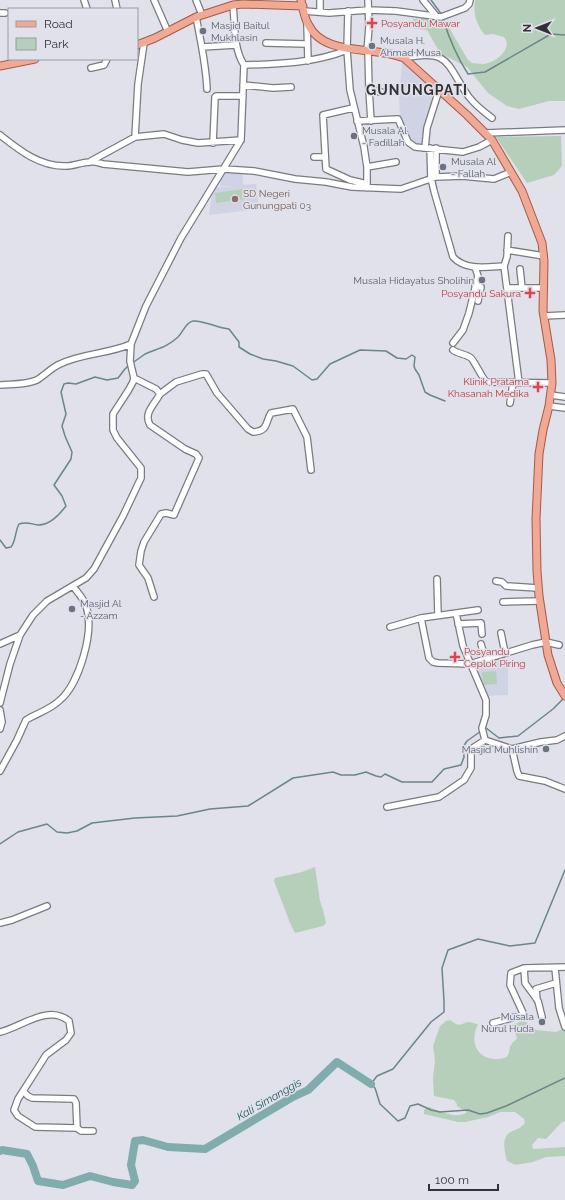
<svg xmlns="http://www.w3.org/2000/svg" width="565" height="1200" font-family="Raleway,sans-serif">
	<rect width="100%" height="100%" fill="#e0e1ea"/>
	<!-- built -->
	<path fill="#d0d3e3" d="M402 62 409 67 434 88 437 98 424 147 409 142 400 116 399 96Z
		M225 173H242L243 185 256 184 259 209 209 215 213 188 234 186H220L221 180Z
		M501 652V659H505V667L508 668V695L485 696 471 662Z"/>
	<!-- green -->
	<path fill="#b6cfba" d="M475 0H565V101H549L519 109 507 106 488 93 467 67 440 53 427 30 411 28 413 19 428 18 445 21 468 60 472 63C477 63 483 65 488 63 498 61 513 47 504 37L493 34 485 35C476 24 473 14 475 0Z
		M561 136 562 166 554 175 527 183 496 137Z
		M244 189 245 199 216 203 215 193Z
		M496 671 497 684 483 685 482 672Z
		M315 867 320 901 323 910 326 923 323 926 295 933 290 923 274 881 275 878 302 872Z
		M450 1020C460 1027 458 1025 468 1022 471 1022 475 1024 478 1024 470 1040 475 1058 495 1059 497 1059 502 1059 504 1058 511 1056 508 1049 511 1045 513 1042 515 1041 517 1038L512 1025 522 1021 526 1022 536 1030 556 1032 565 1028V1121L561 1123 546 1139 538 1138 532 1145 533 1149 565 1147V1156L546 1157 533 1162 515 1165 507 1161C505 1153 501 1139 509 1133 515 1129 519 1130 525 1123L524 1119 515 1112H500L488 1117 465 1122H458L424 1114V1110L429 1107C439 1111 457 1120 467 1112L457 1106V1104L454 1100 434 1096 433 1078 435 1061 433 1046 440 1026 446 1021Z"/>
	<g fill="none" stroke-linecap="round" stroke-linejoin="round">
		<!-- stream -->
		<path stroke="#698789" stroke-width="1.5" d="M431 0 442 15
			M443 19C449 38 457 57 468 74L485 72 551 34 565 35
			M132 363C137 360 141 357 145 354 159 348 166 348 178 337 183 332 186 322 193 321 203 320 217 328 229 329L239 342V347L250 354 263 359 276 361 293 366 312 380 317 379 330 364 360 350 386 351 397 358 406 359 412 355 415 357 414 366 415 369 419 375 425 392 430 395 445 401
			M0 540 6 548 11 547C16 541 15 531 19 524 27 521 31 524 38 525 50 525 59 515 66 506L62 496 54 485 71 459 72 452 65 436 62 426 66 414 61 392 64 384 68 383 76 384 95 377 107 380 118 378 125 369 129 365
			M484 729 486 728 499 738 518 736 553 709 564 698
			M0 844 18 832 47 824 57 832 67 833 77 831 92 823 135 818 177 816 210 809 248 806 293 778 333 772 341 775H355L366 772 376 776 381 777 385 774 402 782H432L444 769 461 765 464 757 463 747 467 741 481 731
			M565 870 535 943 510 946 478 939 448 950 442 968 444 1001V1012L431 1022 393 1069 377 1076 371 1084 375 1088 380 1104 398 1121 405 1118 410 1106 418 1104 431 1110 440 1112 468 1110 480 1114 487 1113 506 1106 565 1078"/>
		<!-- river -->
		<path stroke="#81acad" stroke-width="8" d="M0 1151 2 1150 27 1154 33 1166 38 1181 63 1185 90 1176 113 1182 132 1185 135 1181 131 1165 135 1141 143 1140 168 1147 205 1149 291 1098 308 1090 337 1062 371 1084"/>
		<defs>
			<path id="minor" d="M84 0 87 9
				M115 0 117 9
				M154 0 168 32
				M196 0 202 15
				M423 0 437 17
				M304 11 329 13 368 10 396 11 441 17 465 8 469 4 470 0
				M320 12V0
				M0 13H5
				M196 17C201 41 206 65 207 89
				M307 24 308 61
				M266 43 307 44
				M202 47 236 45
				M347 50 350 90 364 147 367 167V188
				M367 51 369 27 368 0
				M368 51 369 90 371 121
				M404 58C451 48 446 65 469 97 475 105 484 112 492 118
				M244 65C279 64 315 63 347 50L348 11
				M91 68 104 65 107 59
				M243 85 273 88 291 87
				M369 90 381 92
				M353 108 323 115 326 169 350 180 367 184
				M357 121 398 119 408 142 415 147 463 152 479 147 492 140
				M486 133 565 130
				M0 135C19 150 40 167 66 166 74 166 82 162 91 162 94 161 99 163 103 164L188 172 224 169 254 171 295 179 326 182 352 187 401 189 436 177 462 176 494 179 511 172
				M135 137 138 84 144 43
				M213 143 215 97 216 96H243
				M425 148 427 128 439 90
				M430 148 431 178 434 191 453 257C466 271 487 267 504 266
				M436 148V177
				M314 157H325
				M91 161 135 137 164 134 182 140 198 143 241 140
				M367 167 396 162
				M508 236 507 257 504 266 519 383
				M507 250 544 256
				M520 269 522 288
				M475 285 481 287 478 301
				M507 288H544
				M544 316 565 315
				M453 343 463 330 469 313 478 276 475 267
				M453 350C458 354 466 354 471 358 473 359 482 377 486 382L552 383
				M134 378 156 389 160 394C155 404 143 413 150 425L185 449 196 454 199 458 174 515 166 513 161 514 144 542 141 551 139 565 148 578 154 597
				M0 385C11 384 26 385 37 380 45 375 51 368 60 364 82 353 109 354 131 344
				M160 394 176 382 202 374H206L217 393 248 429 253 432C269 431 265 422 271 413L293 409 307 437 311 470
				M551 395 565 397
				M510 403 513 383
				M549 406 565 408
				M437 579 438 615
				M496 581 502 582 506 586 538 588
				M503 602 539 601
				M456 613 463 646 486 700V715L482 728 485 740 512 749 541 742 557 740 565 736
				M421 618 429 658 433 662 438 663 470 664 532 645 546 642 559 645
				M458 624 481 623 482 634
				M390 627 421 618 478 610
				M501 633 505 653
				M0 644 20 635
				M481 644 483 651 490 655 491 658
				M0 703 10 664 20 635 33 615 47 601 86 578 94 569 123 516 141 478V468L117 438 113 430V414L128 391 133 382 134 378 130 361 131 344 146 306 181 238 241 140 244 65C233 48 235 24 233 5
				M0 710 2 722 0 729
				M512 749 517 771 519 776 545 781 565 789
				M0 771 17 740 26 720C37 713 50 710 60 700 79 684 95 631 86 606 84 599 77 592 73 586
				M387 807 439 797 464 780 471 768V749L485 740
				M0 923 12 920 47 906
				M524 968 525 983 538 1001 542 1017
				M555 968 559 1008 565 1027
				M537 1000 536 989 556 983
				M493 1023 522 1015 523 1013 510 985 511 973 524 968 565 967
				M0 1032C22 1027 47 1004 69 1021L71 1033 66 1040 46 1055 41 1063 18 1099 14 1110 18 1116 35 1127 77 1128
				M23 1091 28 1096 32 1098 74 1099 76 1103 77 1128 81 1131H93"/>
			<path id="major" d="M301 0C303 8 304 17 308 24 324 58 375 45 404 58L467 115 492 140 522 191 542 243 544 261 543 311 551 360 552 383 549 406 543 430 539 454 536 519 537 571 539 596 548 655 557 683 565 696
				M137 45 155 38 196 17 233 5 243 4 303 6
				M0 66 35 59"/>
		</defs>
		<!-- minor casing -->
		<use href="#minor" stroke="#797a82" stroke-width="8"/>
		<!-- major casing -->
		<use href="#major" stroke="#a65a46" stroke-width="9"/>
		<!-- minor -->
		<use href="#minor" stroke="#fff" stroke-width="5.5"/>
		<!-- major -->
		<use href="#major" stroke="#efa995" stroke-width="7"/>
	</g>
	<!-- markers -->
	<g fill="#e0444e" stroke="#e0e1ea" stroke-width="1.5">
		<path d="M370 17h4v4h4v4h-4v4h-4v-4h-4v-4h4z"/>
		<path d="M528 287h4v4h4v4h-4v4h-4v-4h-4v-4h4z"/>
		<path d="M536 381h4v4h4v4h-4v4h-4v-4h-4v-4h4z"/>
		<path d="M453 651h4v4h4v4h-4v4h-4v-4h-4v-4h4z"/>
	</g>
	<g fill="#6b7280" stroke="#e0e1ea" stroke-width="1.5">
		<circle cx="203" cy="31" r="4"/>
		<circle cx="372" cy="46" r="4"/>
		<circle cx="354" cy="136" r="4"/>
		<circle cx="443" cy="167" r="4"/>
		<circle cx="482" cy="280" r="4"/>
		<circle cx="72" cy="609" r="4"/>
		<circle cx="546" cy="749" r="4"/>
		<circle cx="542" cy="1022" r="4"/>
	</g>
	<circle fill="#8d6e63" stroke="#e0e1ea" stroke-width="1.5" cx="235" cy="199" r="4"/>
	<g text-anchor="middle" stroke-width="3" stroke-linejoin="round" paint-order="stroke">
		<!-- health labels -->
		<g font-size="10" fill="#be3a42" stroke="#e0e1ea" text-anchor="start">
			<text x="381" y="27">Posyandu Mawar</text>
			<text x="521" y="297" text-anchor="end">Posyandu Sakura</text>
			<text x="529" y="385" text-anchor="end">Klinik Pratama<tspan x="529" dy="12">Khasanah Medika</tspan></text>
			<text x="464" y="655">Posyandu<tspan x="464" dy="12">Ceplok Piring</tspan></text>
		</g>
		<!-- worship labels -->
		<g font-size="10" fill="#5b616d" stroke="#e0e1ea" text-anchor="start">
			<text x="211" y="29">Masjid Baitul<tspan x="211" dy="12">Mukhlasin</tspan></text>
			<text x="380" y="44">Musala H.<tspan x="380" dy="12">Ahmad Musa</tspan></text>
			<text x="362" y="134">Musala Al<tspan x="362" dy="12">- Fadillah</tspan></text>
			<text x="451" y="165">Musala Al<tspan x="451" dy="12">- Fallah</tspan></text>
			<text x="474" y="284" text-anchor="end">Musala Hidayatus Sholihin</text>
			<text x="80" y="607">Masjid Al<tspan x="80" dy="12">- Azzam</tspan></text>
			<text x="538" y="753" text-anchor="end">Masjid Muhlishin</text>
			<text x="534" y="1020" text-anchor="end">Musala<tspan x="534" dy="12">Nurul Huda</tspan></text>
		</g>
		<!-- education labels -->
		<g font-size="10" fill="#785e54" stroke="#e0e1ea" text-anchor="start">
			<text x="243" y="197">SD Negeri<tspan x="243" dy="12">Gunungpati 03</tspan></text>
		</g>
		<!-- water labels -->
		<g font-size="11" font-style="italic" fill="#205d5f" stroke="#e0e1ea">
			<text transform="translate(269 1099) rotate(-30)" y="4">Kali Simanggis</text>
		</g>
		<!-- district labels -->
		<g font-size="14" font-weight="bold" letter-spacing="1" fill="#323236" stroke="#e0e1ea">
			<text x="417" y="95">GUNUNGPATI</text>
		</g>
	</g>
	<!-- legend -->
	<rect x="8" y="8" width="130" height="52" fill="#e0e1ea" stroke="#9a9ba2"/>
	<rect x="16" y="21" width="20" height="6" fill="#efa995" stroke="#9a9ba2"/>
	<text x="44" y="28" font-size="12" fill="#323236">Road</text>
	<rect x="16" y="38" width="20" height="12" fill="#b6cfba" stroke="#9a9ba2"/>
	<text x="44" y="48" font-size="12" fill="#323236">Park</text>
	<!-- north arrow -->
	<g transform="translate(537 28) rotate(270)" stroke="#e0e1ea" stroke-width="3" paint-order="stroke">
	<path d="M0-3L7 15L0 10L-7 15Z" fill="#323236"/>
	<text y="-6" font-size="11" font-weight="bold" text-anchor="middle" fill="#323236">N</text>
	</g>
	<!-- scale -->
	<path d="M429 1184v6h69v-6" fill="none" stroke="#323236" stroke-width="2"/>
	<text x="435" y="1184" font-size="12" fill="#323236" stroke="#e0e1ea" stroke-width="3" paint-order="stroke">100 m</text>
</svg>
